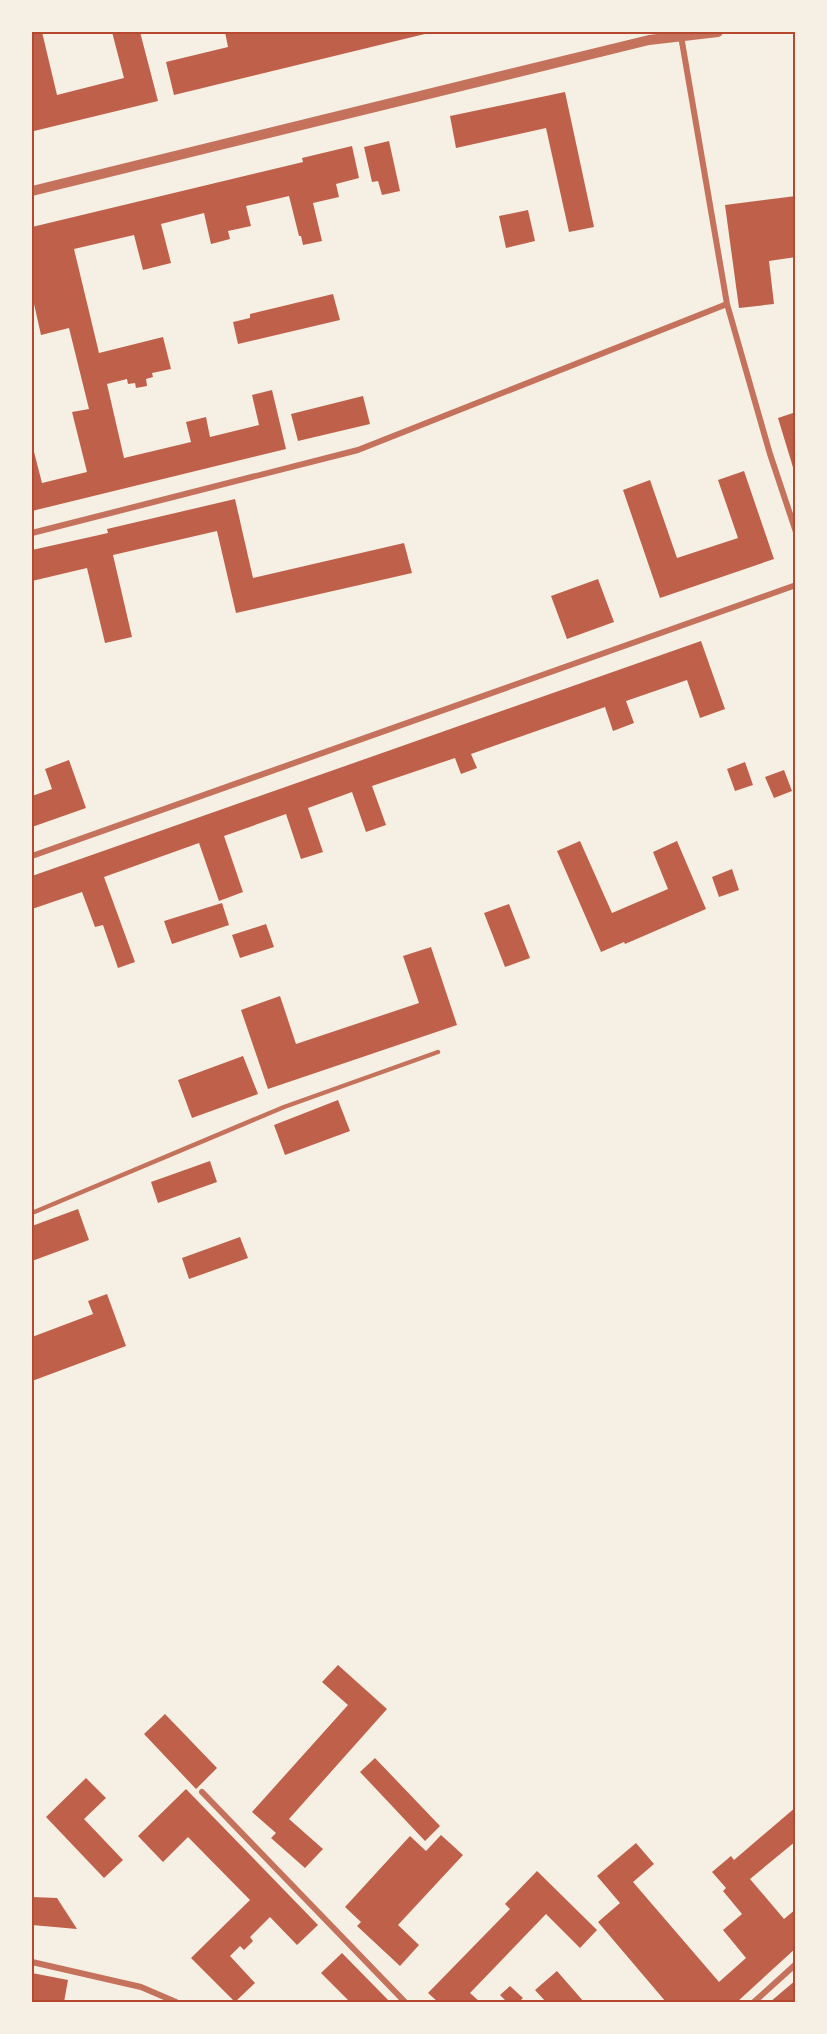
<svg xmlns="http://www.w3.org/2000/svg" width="827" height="2034" font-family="'Times New Roman',serif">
	<rect width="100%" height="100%" fill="#f6efe4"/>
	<!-- building -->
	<path fill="#bf614a" d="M32 32H42L57 95 124 78 112 32H140L158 101 34 131 32 119Z
		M225 32H433L174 95 166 62 228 47Z
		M565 92 594 227 569 232 546 128 456 148 450 116Z
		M389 141 400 191 382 195 378 181 372 182 364 147Z
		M352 146 359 178 336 184 339 197 313 203 322 241 303 245 301 236H299L289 196 246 206 251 226 228 231 230 239 211 244 204 213 161 224 171 263 143 270 134 235 74 249 99 353 163 337 171 369 152 373 153 377 146 379 147 386 136 388 135 383 128 384 127 379 107 384 124 458 191 442 186 422 206 417 210 437 259 425 252 395 272 390 286 449 32 511V444L42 483 87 472 72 412 89 409 69 328 41 335 32 295V227L303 162 302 158Z
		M796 196V257L769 261 774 304 739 308 725 205Z
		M528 210 535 241 506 248 499 216Z
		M333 294 340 320 238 344 233 322 250 318V314Z
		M363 396 370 424 298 441 291 414Z
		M796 412V474H795L778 418Z
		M744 471 774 559 660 598 623 490 650 480 677 558 738 538 718 480Z
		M235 499 253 578 404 543 412 573 236 613 217 531 113 555 132 637 105 643 87 568 32 581V550L108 533 107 529Z
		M598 579 614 622 567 639 551 596Z
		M701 641 725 709 700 718 687 680 626 701 634 723 613 731 605 707 471 754 477 768 461 774 455 758 372 786 386 825 366 832 352 792 308 808 323 852 301 859 286 814 224 836 243 892 219 901 199 843 104 877 135 962 118 968 103 925 95 927 82 892 32 909V876Z
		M69 760 86 808 32 827V796L52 789 45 769Z
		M745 762 753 785 735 791 727 769Z
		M784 770 792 791 774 798 765 777Z
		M580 841 612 913 668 889 653 852 677 841 706 909 625 944 624 942 601 952 557 851Z
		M732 869 739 890 719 897 712 877Z
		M222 903 229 925 172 944 164 921Z
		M509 904 530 958 505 967 484 913Z
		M266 924 274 947 240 958 232 935Z
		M431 947 457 1025 268 1089 241 1010 280 996 296 1044 419 1003 403 956Z
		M243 1056 258 1094 192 1118 178 1080Z
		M338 1100 350 1131 285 1155 274 1125Z
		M210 1161 217 1182 158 1203 151 1182Z
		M78 1209 89 1240 32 1261V1226Z
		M240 1237 248 1258 189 1279 182 1258Z
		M107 1294 126 1346 32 1381V1337L93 1314 88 1301Z
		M338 1665 387 1709 289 1819 323 1849 305 1868 271 1838 276 1833 252 1812 348 1705 322 1682Z
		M165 1714 217 1768 196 1789 144 1734Z
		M375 1758 440 1826 425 1841 360 1772Z
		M86 1778 106 1798 84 1819 123 1860 104 1878 46 1817Z
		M186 1789 318 1925 297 1945 270 1917 250 1937 253 1941 244 1950 240 1946 230 1956 255 1983 235 2002 191 1958 250 1900 188 1837 163 1862 138 1836Z
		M796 1807V1841L750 1879 784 1919 796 1909V1948L737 2002H666L598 1922 620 1903 597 1876 636 1843 654 1864 633 1882 719 1982 746 1958 723 1930 742 1914 723 1891 726 1888 712 1872 731 1856 734 1860Z
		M441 1835 463 1855 398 1925 419 1945 400 1966 357 1926 361 1922 345 1907 410 1836 426 1851Z
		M537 1871 597 1930 580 1948 546 1914 470 1993 480 2002H438L428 1993 510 1909 505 1904Z
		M32 1897 57 1898 77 1929 32 1925Z
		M342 1953 390 2002H350L321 1973Z
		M557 1971 584 2002H546L535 1990Z
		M32 1973 68 1980 64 2002H32Z
		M796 1980V2002H770Z
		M510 1986 523 1998 519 2002H507L500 1995Z"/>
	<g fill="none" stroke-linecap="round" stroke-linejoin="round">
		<!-- service -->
		<path stroke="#c5725c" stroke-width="4.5" d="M32 1213 284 1107 438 1052"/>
		<!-- minor -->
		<path stroke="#c5725c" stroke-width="6" d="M681 36 727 304 770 454 796 532
			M32 533 358 450 727 304
			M32 856 796 585
			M202 1792 405 2002
			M32 1962 141 1987 176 2002
			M754 2002 796 1964"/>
		<!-- tertiary -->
		<path stroke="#c5725c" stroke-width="10" d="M32 191 649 40 718 32"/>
	</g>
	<!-- border -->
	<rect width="827" height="2034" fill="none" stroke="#f6efe4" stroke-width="66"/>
	<rect x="33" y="33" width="761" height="1968" fill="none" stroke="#b5482f" stroke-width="2"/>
</svg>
